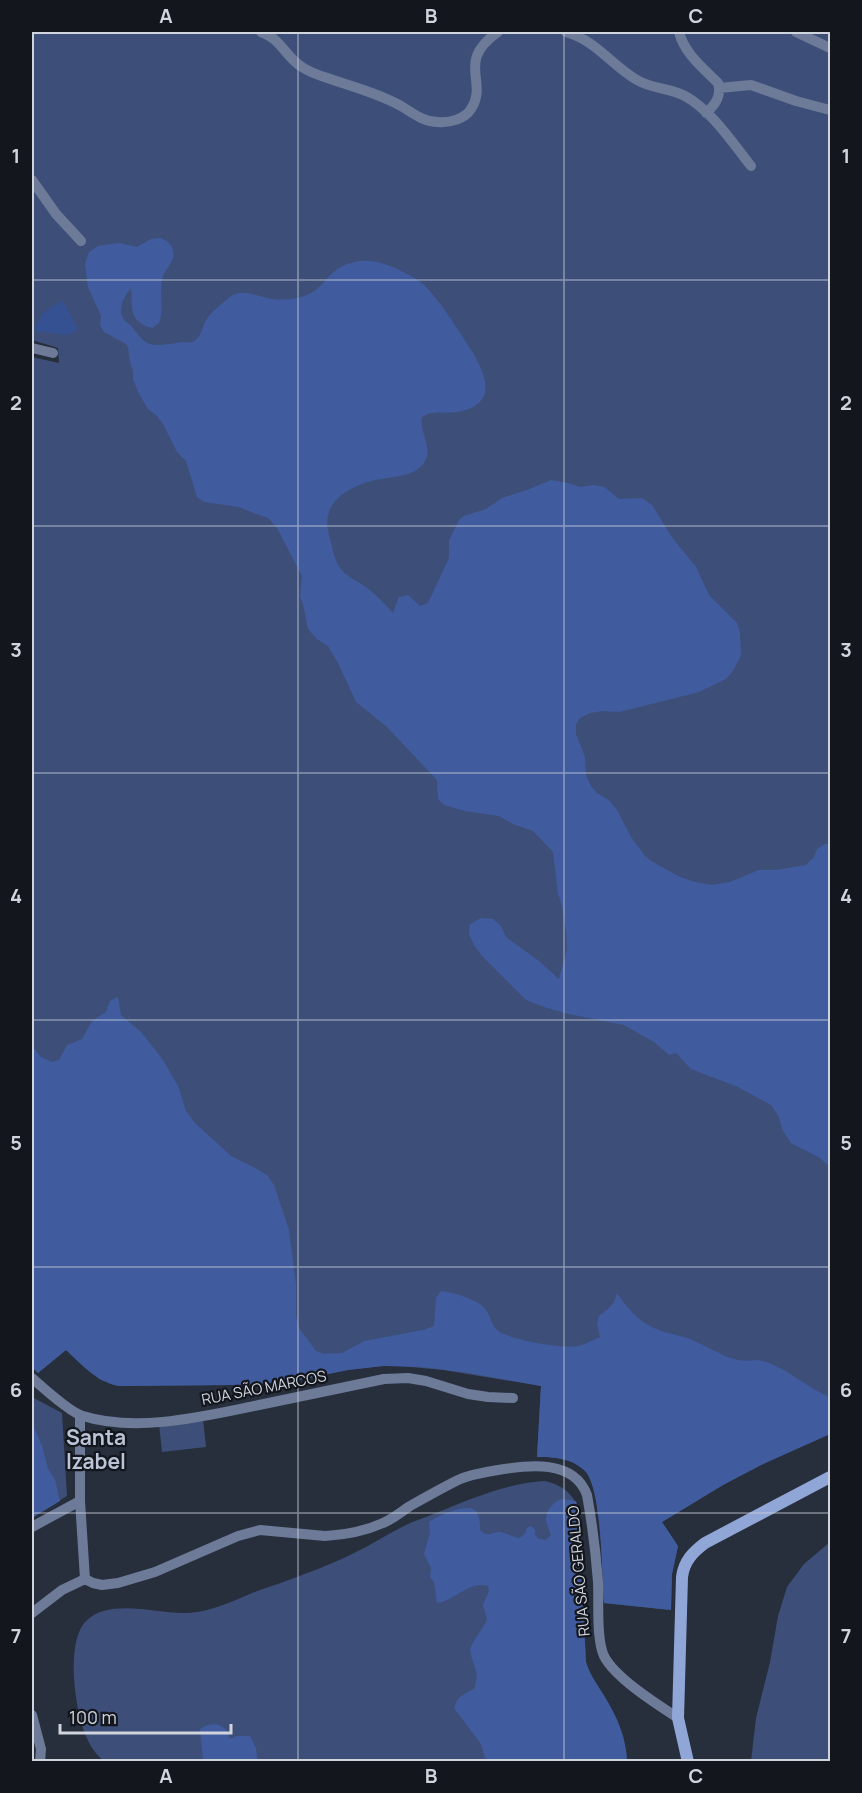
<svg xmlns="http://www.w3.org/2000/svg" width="862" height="1793" font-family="Manrope,sans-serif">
	<rect width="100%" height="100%" fill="#272e3c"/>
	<!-- green -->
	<path fill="#3d4f79" d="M32 32H830V1434L761 1465 723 1485 662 1522 678 1546 672 1574 671 1610 604 1603C602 1576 602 1488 585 1471 572 1458 554 1457 537 1457L541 1386 443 1370 389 1365 348 1370 288 1382 233 1385 118 1386 99 1379 66 1350 38 1373 32 1367V357L59 363 58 348 32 340Z
		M32 1397 62 1413 67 1496 32 1518Z
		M203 1419 206 1447 162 1452 159 1424Z
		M545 1481C560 1484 573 1493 578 1508L586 1662C590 1676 599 1686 606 1699 618 1719 626 1738 627 1761H104C96 1755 90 1746 86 1736 75 1711 65 1642 86 1621 109 1598 154 1613 183 1613 193 1613 205 1611 214 1608 227 1604 240 1598 252 1593 286 1581 322 1569 354 1553 371 1545 386 1535 402 1527 413 1521 425 1518 436 1513 470 1499 507 1483 545 1481Z
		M830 1542V1761H751L756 1718 770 1662 778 1616 787 1587 804 1564Z"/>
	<!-- forest -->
	<path fill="#405c9e" d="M160 238C166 240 172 244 173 250 176 260 166 268 163 276 158 292 165 307 159 323L152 328C128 321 133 309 131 288 124 296 116 311 125 321 127 323 130 324 132 327 136 332 141 339 147 343 149 344 154 345 156 345 165 345 174 343 183 342 186 342 189 343 192 342 203 338 202 323 209 316 211 313 230 296 233 295 244 289 260 297 272 299 282 300 295 300 304 296 322 291 327 273 343 266 366 255 386 263 407 274 413 277 418 280 423 284 440 301 453 322 466 342 481 365 503 401 462 411 448 415 435 409 422 417 419 432 433 447 425 461 417 477 390 477 375 480 347 487 320 503 329 535 333 547 333 559 341 569 348 578 358 581 367 588 376 595 385 604 393 613L399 597 408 595 420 606 428 603 449 558V540L459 520 464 516 486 509 502 498 527 490 551 480 568 483 580 487 594 485 604 487 619 499 642 498 652 505 671 536 696 567 709 595 737 623 740 633 741 655 733 671 726 679 699 692 619 712 603 711 590 713 580 718 576 724V734L585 757 586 775 591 786 597 793 610 801 617 810 631 837 645 856 651 861 680 877 695 882 712 885 730 882 759 870H776L806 865 814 857 817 849 825 844H830V1167L820 1158 791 1143 783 1131 778 1115 771 1105 738 1087 691 1069 676 1053 669 1055 654 1042 624 1025 569 1014 547 1008 526 1000 482 956 474 945 469 934 470 924 481 918 493 919 501 926 506 937 539 961 559 979 567 949 566 932 562 906 558 894 553 852 533 831 513 824 499 816 465 811 444 805 438 799 437 780 386 726 356 702 338 663 328 646 317 639 308 629 303 604 300 597 302 576 277 528 268 518 254 513 239 507 204 502 197 497 186 461 177 452 163 424 157 416 148 409 139 394 133 379V371L130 362 128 347 126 344 104 332 100 325 101 316 88 287 85 264 89 252 98 246 119 243 137 247 151 239Z
		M118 997 121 1015 142 1033 163 1060 178 1086 186 1111 195 1123 231 1156 257 1169 268 1176 274 1185 289 1230 296 1284V1315L299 1328 316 1351 324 1354 342 1353 364 1341 423 1330 434 1326 436 1298 441 1291C452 1292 480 1300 486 1310 491 1316 491 1325 497 1330 508 1340 564 1349 578 1346 586 1344 593 1340 600 1337L597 1323 599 1316 608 1309 614 1302 617 1293C629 1311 641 1324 661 1331 671 1334 683 1336 692 1340 706 1346 720 1355 734 1359 745 1363 755 1358 766 1362 790 1370 807 1388 830 1397V1434L761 1465 723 1485 662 1522 678 1546 672 1574 671 1610 604 1603C602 1576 602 1488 585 1471 572 1458 554 1457 537 1457L541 1386 469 1373 422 1367 384 1366 348 1370 288 1382 233 1385 118 1386C96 1381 82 1365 66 1350L38 1373 32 1367V1046L41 1057 52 1062 59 1060 67 1045 82 1039 92 1021 106 1012 110 1001Z
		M32 1423 42 1446 48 1469 55 1480 60 1501 32 1518Z
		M562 1499 576 1501 578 1508 586 1662C590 1676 599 1687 606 1699 618 1719 626 1738 627 1761H486L481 1744 454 1708C457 1696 464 1694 474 1689 481 1669 472 1667 470 1649 474 1638 483 1630 487 1619L483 1605 489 1591 488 1586C469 1580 455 1601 437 1603L434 1582 430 1577 431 1568 424 1554 430 1532 429 1522C436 1517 444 1514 452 1511 473 1505 480 1507 480 1530 488 1538 489 1533 499 1532 504 1532 513 1537 519 1538L525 1534 527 1528 531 1526 535 1530V1535L539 1539 546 1540 551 1535C549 1530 546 1523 546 1519 546 1510 554 1501 562 1499Z
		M216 1724C225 1727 227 1730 230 1739L236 1736H250L256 1748 257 1757 259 1761H199L203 1759 200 1729 208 1725Z"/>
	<!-- water -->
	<path fill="#365192" d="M63 301 78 329 69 335H64L37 331 35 329C42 311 46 309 63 301Z"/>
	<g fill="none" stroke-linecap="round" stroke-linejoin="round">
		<!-- street -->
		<path stroke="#6d7b99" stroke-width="10" d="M261 32C266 34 272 37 276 41 285 49 291 61 302 67 312 74 325 77 336 81 358 88 381 95 401 106 413 113 423 122 438 122 450 123 465 119 471 109 489 81 455 62 498 32
			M566 32C597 41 611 65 637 80 652 89 670 88 685 96 712 111 732 142 751 166
			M679 32C684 53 703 68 718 83 722 96 715 105 706 113
			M796 32 830 48
			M719 88 751 85 796 101 830 110
			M32 180 56 214 81 241
			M32 348 53 353
			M32 1378C42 1387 71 1413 83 1416 137 1433 205 1416 259 1405 301 1396 342 1388 384 1379L408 1378 426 1381 468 1394 488 1397 513 1398
			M80 1416V1501L85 1579
			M32 1527 80 1501
			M85 1579 93 1583 102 1585 118 1583 155 1572 238 1536 260 1530 325 1536C344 1535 365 1531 383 1523 393 1519 401 1512 410 1506 426 1497 442 1488 458 1480 471 1474 485 1472 498 1470 528 1465 574 1459 587 1495 592 1523 596 1554 598 1582 599 1602 596 1638 604 1656 615 1678 658 1705 678 1718
			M32 1613 62 1590 85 1579
			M32 1715 41 1749 40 1762"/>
		<!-- secondary -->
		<path stroke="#90a6d7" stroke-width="12" d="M688 1762 678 1718 682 1577C684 1561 693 1552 705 1543L830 1477"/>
	</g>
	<!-- grid -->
	<path fill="none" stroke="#d0d4dd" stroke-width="1.5" stroke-opacity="0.55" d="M298 32V1762M564 32V1762M32 280H830M32 526H830M32 773H830M32 1020H830M32 1267H830M32 1513H830"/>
	<g text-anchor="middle" stroke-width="4.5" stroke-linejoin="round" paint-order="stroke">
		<!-- street labels -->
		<g font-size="15" fill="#d0d4dd" stroke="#13161c">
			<text transform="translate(264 1388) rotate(-11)" y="5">RUA SÃO MARCOS</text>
			<text transform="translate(579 1571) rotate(-95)" y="5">RUA SÃO GERALDO</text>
		</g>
		<!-- district labels -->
		<g font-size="21" font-weight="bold" fill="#bbc4d6" stroke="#13161c">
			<text x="96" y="1445">Santa<tspan x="96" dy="24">Izabel</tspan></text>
		</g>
	</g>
	<!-- border -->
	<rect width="862" height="1793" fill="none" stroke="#13161c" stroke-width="66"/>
	<!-- scale -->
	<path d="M60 1724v9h171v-9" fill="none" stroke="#d0d4dd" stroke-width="3"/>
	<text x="69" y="1724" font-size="18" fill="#d0d4dd" stroke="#13161c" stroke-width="4.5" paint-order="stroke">100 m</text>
	<rect x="33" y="33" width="796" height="1727" fill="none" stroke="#d0d4dd" stroke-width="2"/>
	<g font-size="20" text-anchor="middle" font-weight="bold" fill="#d0d4dd">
		<text x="166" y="23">A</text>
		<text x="431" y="23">B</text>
		<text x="696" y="23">C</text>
		<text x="16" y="163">1</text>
		<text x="846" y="163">1</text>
		<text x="16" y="410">2</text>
		<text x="846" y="410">2</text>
		<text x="16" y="657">3</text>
		<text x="846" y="657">3</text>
		<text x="16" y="903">4</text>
		<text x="846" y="903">4</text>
		<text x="16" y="1150">5</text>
		<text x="846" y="1150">5</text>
		<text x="16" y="1397">6</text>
		<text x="846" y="1397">6</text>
		<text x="16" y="1643">7</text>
		<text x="846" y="1643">7</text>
		<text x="166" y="1783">A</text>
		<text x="431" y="1783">B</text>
		<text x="696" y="1783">C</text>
	</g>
</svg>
